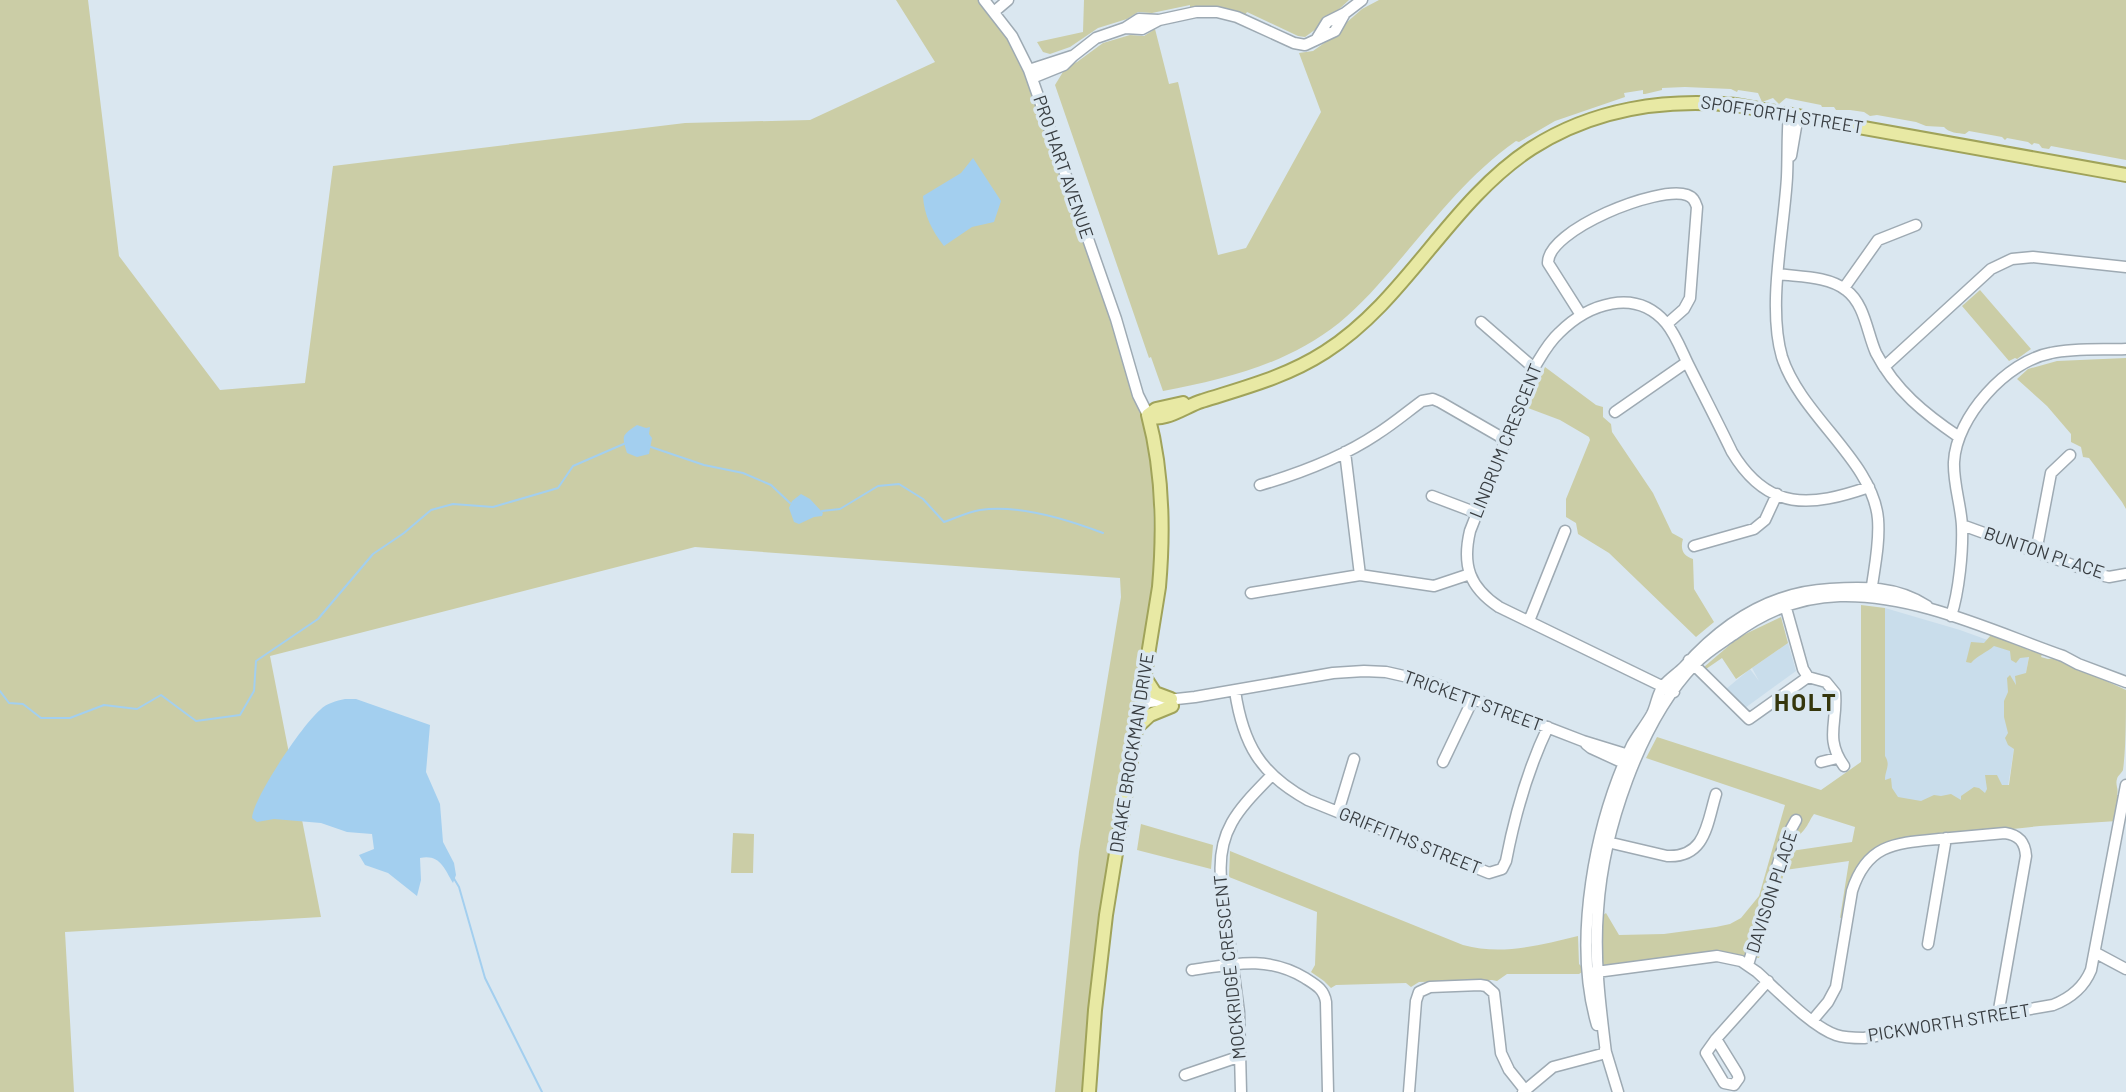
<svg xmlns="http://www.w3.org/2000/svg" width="2126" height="1092" font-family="Barlow,sans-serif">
	<rect width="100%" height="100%" fill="#dae7f0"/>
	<!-- built -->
	<path fill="#c9ddeb" d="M1885 608 1960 630 2029 655 2005 805 1885 816Z
		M1788 643 1796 671 1745 708 1726 689 1750 669 1759 681 1752 668Z"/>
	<!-- green -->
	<path fill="#cbcda6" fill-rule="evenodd" d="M0 0H88L119 256 220 390 305 383 333 166 685 123 810 120 935 62 896 0H984L1029 70 1146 424 1152 467 1155 574 1106 915 1089 1092H1055L1079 852 1121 597 1120 578 695 547 270 656 321 917 65 932 74 1092H0Z
		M1084 0H1349L1336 12 1323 17 1316 29 1305 37 1298 36 1247 12 1244 17 1190 8V5L1152 13 1138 12 1127 19 1098 28 1070 47 1050 54 1043 52 1037 42 1083 32Z
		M1379 0H2126V160L2051 146 2049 149 2042 148 2039 144 2034 143 2032 145 2028 142 2007 138 2005 140 2002 137 1969 131 1965 134C1958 133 1949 133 1944 127L1926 126 1916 122 1877 115 1870 116 1864 112 1850 110H1836L1834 107H1822L1821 105 1786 98 1779 104 1773 98 1762 102 1758 93 1738 90 1737 92 1731 89 1685 87 1662 88V90L1645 94H1643V90L1624 93 1625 97 1555 121 1519 142 1516 141C1469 174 1435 219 1398 262 1380 283 1361 305 1339 323 1287 364 1227 379 1163 391L1151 357 1149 358 1055 85 1066 67 1077 62 1103 43 1130 35 1144 36 1155 29 1169 84 1178 82 1218 255 1246 248 1321 112 1299 53 1313 51 1327 41 1339 35 1346 23 1362 9Z
		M1980 290 2031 349 2017 359 2015 358 2009 361 1962 306Z
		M2126 358V509L2122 502 2089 458 2083 457 2081 447 2071 442V434L2047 406 2017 379 2028 369 2057 361Z
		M1545 367 1596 405 1603 407V417L1611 424 1612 432 1653 493 1672 533 1683 539C1680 549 1683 556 1693 559L1694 589 1714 622 1696 637 1609 553 1578 534 1576 523 1566 517V499L1590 440 1589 437 1560 420 1528 408Z
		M1861 605 1885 608V756C1891 765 1885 770 1885 780L1891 778 1892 788 1898 797 1921 801 1934 795 1941 796 1951 794 1961 800V796L1974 787 1979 788 1985 793 1987 789 1985 775H1997L2002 785H2009L2014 749 2008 745 2005 738 2008 733 2004 717V701L2008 692 2007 678 2010 675 2016 685 2015 676 2026 673 2029 657 2020 658 2016 663 2011 660 2010 651 1994 646C1986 653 1978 655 1971 663L1966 662 1971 642 1984 643 1991 635C1999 635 2009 638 2016 642 2023 645 2024 650 2033 651L2035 649 2043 652 2041 657 2048 659 2056 658 2126 690C2126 714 2126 748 2123 770 2122 773 2118 775 2117 779 2115 785 2119 789 2117 795H2122L2117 821 2040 826 1891 842 1871 853 1857 866 1843 917 1840 918 1849 861 1785 870 1759 958 1715 952 1610 967 1602 965V916L1606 913 1619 935 1664 934 1716 927 1730 924 1741 918 1759 896 1785 805 1646 758 1657 737 1821 790 1861 762ZM1814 814 1855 827 1852 842 1791 851C1793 841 1798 837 1804 830 1809 824 1810 819 1814 814Z
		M1781 617 1788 643 1736 679 1722 658 1706 669 1704 667 1739 637Z
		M1141 824 1213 845 1211 869 1137 850Z
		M733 833 754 834 753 873H731Z
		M1230 851 1463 945C1502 956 1540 945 1578 936L1579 964 1582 967V972L1579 974H1507L1497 981 1492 980 1419 982 1411 987 1406 983 1336 985 1331 988 1324 981 1311 972 1315 965 1317 912 1229 877Z"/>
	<!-- water -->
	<path fill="#a3cfef" d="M973 158 1001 201 994 222 972 227 944 246C932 231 924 215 923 196L961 173Z
		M637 425 646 428 650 427 649 434 652 438 649 454 637 457 627 453C622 435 621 436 637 425Z
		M801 494 810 499 823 513 822 516 814 517 799 524 794 522 789 508 792 501Z
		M345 699H356L430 725 426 772 440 804 443 842 454 863 456 875 453 883C444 868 440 854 420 858L421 880 417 896 388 873 365 865 359 855 374 849 372 834 347 832 321 823 274 819 257 822 252 818C253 798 303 724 320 710 327 703 336 701 345 699Z"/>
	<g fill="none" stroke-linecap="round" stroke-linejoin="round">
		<!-- stream -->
		<path stroke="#a3cfef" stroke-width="2" d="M648 446 704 465 743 473 771 485 790 503
			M822 511 840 509 878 486 899 484 923 499 944 522C956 518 968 512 980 510 1018 504 1069 520 1103 533
			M0 691 9 703 23 704 41 718H70L104 705 137 709 161 695 196 721 240 715 254 691 256 661 318 619 373 554 404 533 431 510 453 504 493 507 558 488 573 466 626 443
			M453 877 459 887 485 978 542 1092"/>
		<defs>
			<path id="minor" d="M984 0 1012 36 1029 70 1116 319 1138 395 1148 415
				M995 11 1008 0
				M1125 28 1142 29 1159 20
				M1316 40 1327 22 1345 13 1362 0
				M1029 70 1072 56
				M1032 78 1064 65 1073 56 1096 38 1125 28 1139 19 1159 20 1196 12H1217L1237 17 1294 43 1305 45 1335 31 1345 13
				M1789 114C1787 135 1788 156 1787 177 1784 231 1767 306 1782 357 1801 416 1873 461 1878 519 1880 544 1874 569 1871 593
				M1791 156 1798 115
				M1778 274C1800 277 1828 276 1846 290 1865 304 1867 333 1876 353 1895 390 1925 414 1959 437
				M1844 288 1878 240 1916 225
				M1581 315 1548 263C1547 230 1658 185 1687 195 1693 197 1695 201 1697 207L1690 298 1684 309 1667 324
				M1481 322 1534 368
				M1884 367 1991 269 2012 259 2033 257 2126 267
				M1615 412 1687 362
				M1345 452 1360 575
				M1260 485C1301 473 1341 458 1377 434 1393 424 1407 412 1422 401L1433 399 1440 402 1506 440
				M1432 496 1477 513
				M1962 525 2100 575 2109 577 2126 574
				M1694 546 1754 529 1765 520 1777 494
				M2036 552 2051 473 2070 455
				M1251 593 1360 575 1434 586 1470 574
				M1951 616C1959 592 1963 551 1962 526 1961 505 1953 483 1954 462 1956 417 2007 361 2051 353 2075 348 2102 350 2126 349
				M1529 621 1565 531
				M1689 660 1749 719 1808 677 1803 669 1784 601
				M1808 677 1826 682 1835 693C1838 722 1824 738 1844 766
				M1235 691C1243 744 1260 774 1308 800L1489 873 1502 869 1506 861C1515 814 1527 771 1548 727
				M1674 692 1499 607C1469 587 1462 565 1470 531L1534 368C1542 355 1548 343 1559 333 1588 304 1635 287 1666 323 1676 335 1682 352 1689 366 1703 394 1718 423 1732 452 1768 512 1811 507 1869 487
				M1139 708 1149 702 1195 697 1333 673 1364 671 1386 672 1430 682 1583 741 1635 757
				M1586 744 1591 748 1628 765
				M1443 762 1473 699
				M1821 762 1837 758
				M1338 812 1354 759
				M1603 841 1667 856C1706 858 1707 823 1716 794
				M1928 944 1946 838
				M2096 953 2126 969
				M1748 965 1785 840 1796 820
				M1192 970C1233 964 1267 955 1305 978 1316 985 1324 989 1326 1002L1328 1092
				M1589 973 1717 956 1741 961 1757 972C1777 990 1812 1027 1836 1035 1845 1038 1855 1038 1864 1038L2053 1005C2071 998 2084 987 2091 970L2126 785
				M1812 1021 1828 1002 1836 987 1852 891C1867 844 1895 843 1939 839 1961 837 1983 835 2005 833 2019 835 2025 842 2026 856L1998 1015
				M1597 1025C1572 940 1595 823 1632 745 1638 734 1646 725 1652 714 1657 704 1657 693 1664 685 1670 678 1678 673 1684 667 1722 624 1771 592 1830 589 1864 587 1897 586 1927 606
				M1716 1039 1706 1053 1724 1083 1734 1085 1739 1078 1737 1073 1716 1039 1768 981
				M1605 1049 1618 1092
				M1606 1053C1600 1005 1594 958 1598 910 1603 832 1639 722 1695 664 1706 652 1720 644 1733 635 1765 611 1799 597 1840 596 1916 594 1992 631 2063 656L2078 664 2126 682
				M1185 1075 1241 1056
				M1241 1092 1239 1012 1221 878C1217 829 1240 808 1272 775
				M1409 1092 1416 1001 1419 992 1430 987 1480 985 1486 986 1494 993 1501 1053 1509 1070 1525 1090
				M1523 1092 1553 1067 1606 1053"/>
			<path id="major" d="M1148 415C1163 424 1187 405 1202 401 1246 387 1286 377 1325 352 1407 300 1449 202 1532 148 1593 109 1665 98 1736 105L2126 175
				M1148 415 1156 409 1183 403
				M1144 676 1155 693 1171 699
				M1136 728 1150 715 1172 706
				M1089 1092 1095 1010 1106 915 1159 587C1164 530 1163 471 1148 415"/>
		</defs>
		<!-- minor casing -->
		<use href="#minor" stroke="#9eaab3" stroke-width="13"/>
		<!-- major casing -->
		<use href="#major" stroke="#a0a35a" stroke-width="16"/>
		<!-- minor -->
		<use href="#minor" stroke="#fff" stroke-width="10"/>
		<!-- major -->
		<use href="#major" stroke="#e8e9a4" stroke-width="12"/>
	</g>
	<g text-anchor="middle" stroke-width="7" stroke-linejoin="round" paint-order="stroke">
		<!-- street labels -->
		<g font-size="18" fill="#383d41" stroke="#dae7f0">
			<text transform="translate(1782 115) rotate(9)" y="6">SPOFFORTH STREET</text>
			<text transform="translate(1063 167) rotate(71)" y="6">PRO HART AVENUE</text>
			<text transform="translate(1506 441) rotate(-68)" y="6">LINDRUM CRESCENT</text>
			<text transform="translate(2044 553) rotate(19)" y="6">BUNTON PLACE</text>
			<text transform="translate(1473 701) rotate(20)" y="6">TRICKETT STREET</text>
			<text transform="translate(1132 753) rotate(-81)" y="6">DRAKE BROCKMAN DRIVE</text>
			<text transform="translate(1410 841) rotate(22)" y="6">GRIFFITHS STREET</text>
			<text transform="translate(1772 892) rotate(-72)" y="6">DAVISON PLACE</text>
			<text transform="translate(1230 967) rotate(-96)" y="6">MOCKRIDGE CRESCENT</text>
			<text transform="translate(1949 1023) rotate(-9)" y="6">PICKWORTH STREET</text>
		</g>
		<!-- district labels -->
		<g font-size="24" font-weight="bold" letter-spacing="2" fill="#35360c" stroke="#dae7f0">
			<text x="1806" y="711">HOLT</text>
		</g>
	</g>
</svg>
